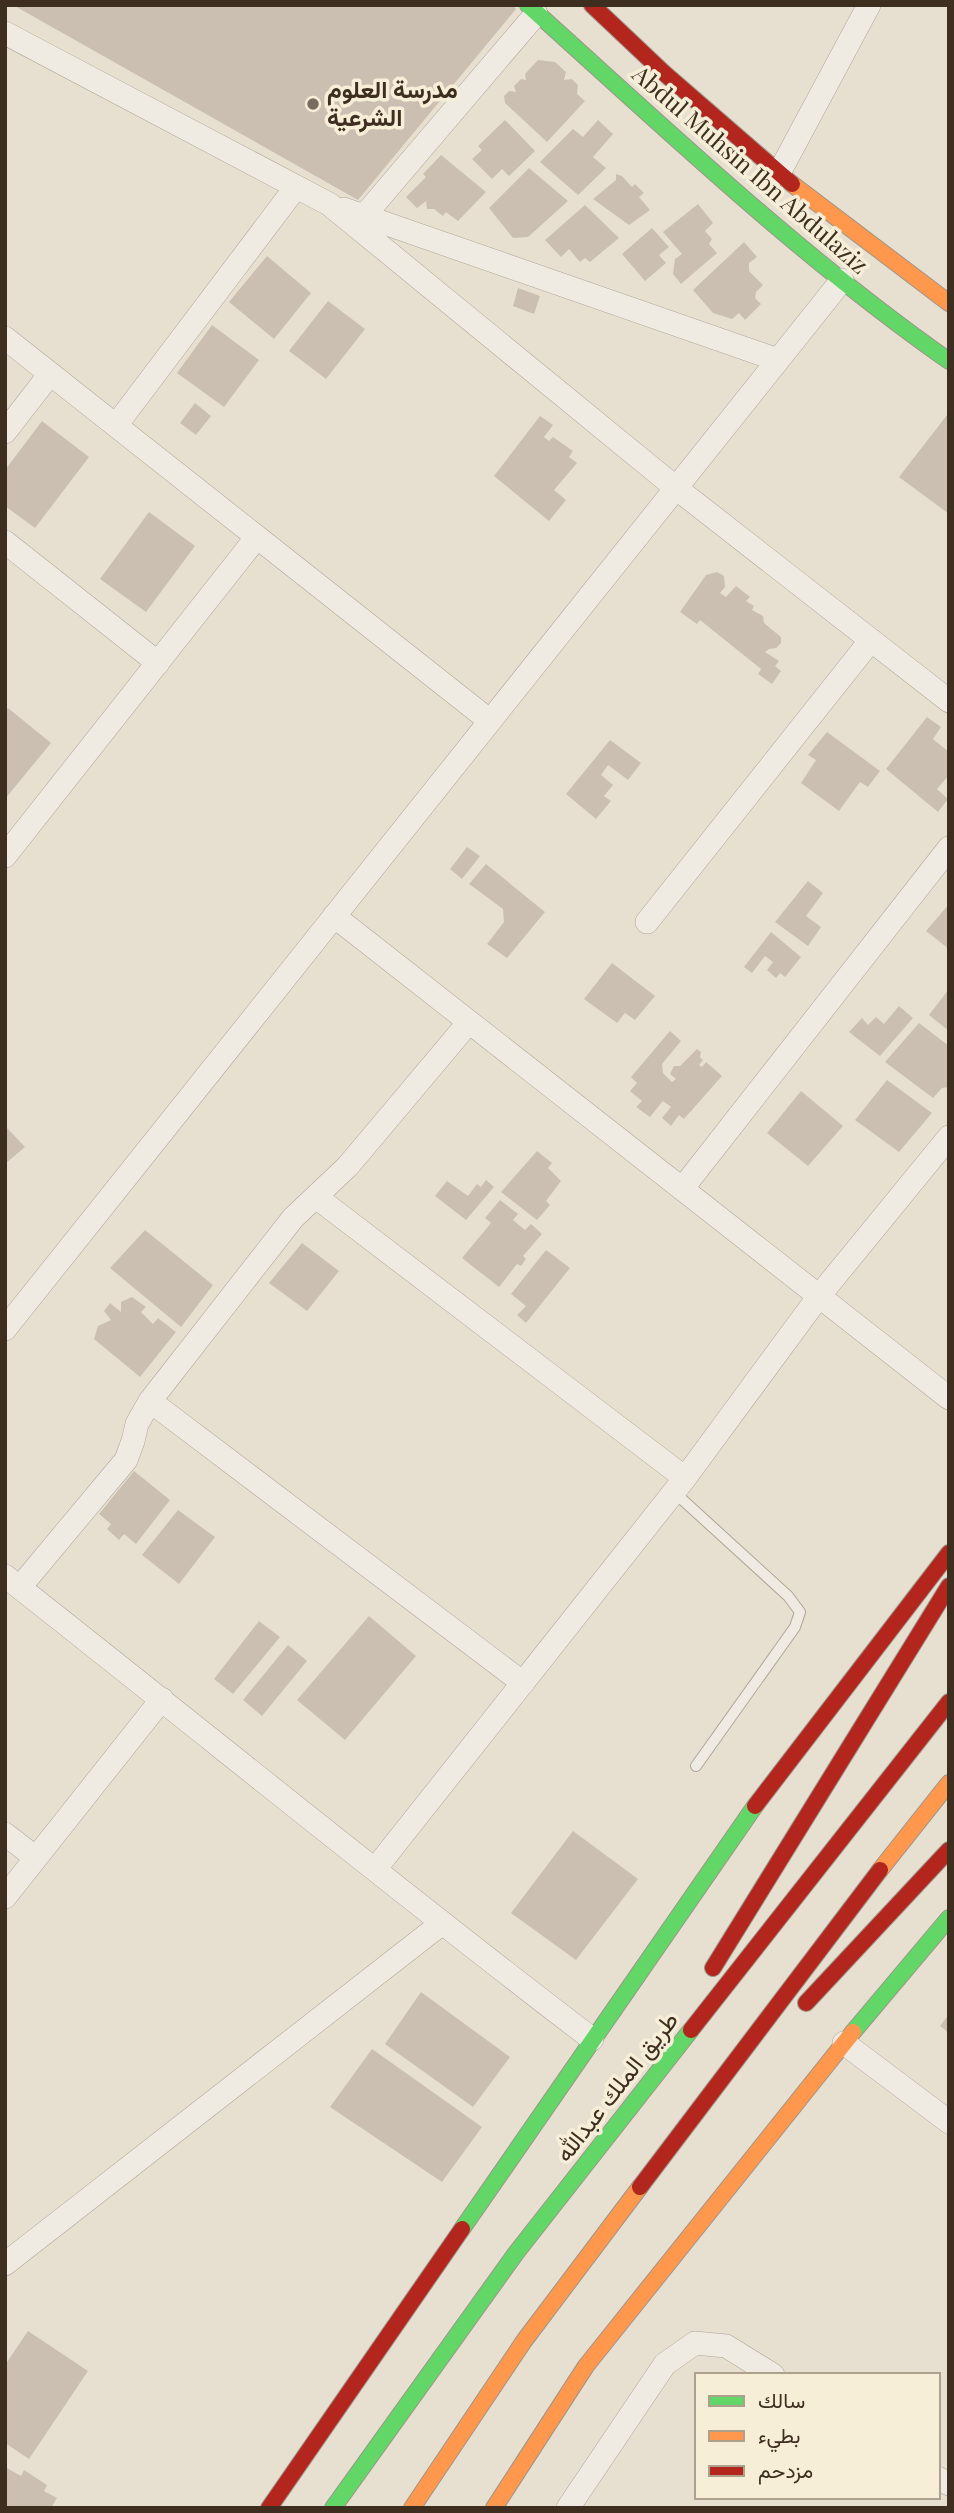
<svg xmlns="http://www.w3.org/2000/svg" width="954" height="2513" font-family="'Playfair Display',Vazirmatn,serif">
	<rect width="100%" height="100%" fill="#e7e0d1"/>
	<!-- building -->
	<path fill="#cbbfb2" d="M13 5H512L516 9 358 200Z
		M538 60 555 62 566 72 564 80 572 79 578 85 577 94 585 101 547 142 505 103 504 96 509 91 516 92 514 86 521 79 526 80 525 74Z
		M505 120 535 151 509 176 502 169 492 179 472 159 482 150 478 146Z
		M598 120 613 134 593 157 606 168 578 195 540 162 573 129 583 137Z
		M441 155 486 192 458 221 446 212 443 216 434 209H427L426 201 417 208 406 197 426 177 423 174Z
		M529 168 568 201 528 237 513 238 489 208Z
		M616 174 622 176 632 187 635 184 644 193 639 197 650 210 629 225 593 199 616 180Z
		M698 204 713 223 705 231 712 239 709 244 717 253 681 284 673 274 675 259 682 254 663 232Z
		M585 205 619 238 590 262 585 258 580 262 569 249 561 257 545 240Z
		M652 228 669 247 659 255 666 263 645 281 622 254Z
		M744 242 757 257 749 263V271L763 285 756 292 755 298 761 304 745 320 739 313 732 319 713 313 693 290Z
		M267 256 311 293 274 339 229 302Z
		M518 288 540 296 534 314 513 306Z
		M328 301 365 329 326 379 289 351Z
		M212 325 259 360 224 407 177 373Z
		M195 403 211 416 196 435 180 423Z
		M947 415 949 416V514L899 477Z
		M540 416 553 425 544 437 549 441 553 437 573 451 569 457 577 463 554 490 566 500 549 521 494 476Z
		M42 421 89 457 35 528 5 506V470Z
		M149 512 195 546 146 612 100 579Z
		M717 572 724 576 725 587 720 593 726 597 736 586 750 597 746 601 754 606 752 610 763 616 764 623 781 637V643L776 648 769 649 765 652 779 661 775 666 781 671 772 684 758 674 761 669 700 620 697 624 680 612 706 575Z
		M8 708 51 743 5 799V711Z
		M927 717 941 727 933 739 949 752V775L937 789 948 799 938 812 886 769Z
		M827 732 880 771 868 787 860 782 839 811 801 783 816 760 808 755Z
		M610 740 641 763 628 780 608 765 601 775 613 785 604 796 611 801 596 819 566 794Z
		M467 847 480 856 462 879 450 869Z
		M486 864 545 912 507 958 487 944 504 922 503 909 469 884Z
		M808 881 823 893 806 916 821 927 808 946 775 922Z
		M949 904V949L926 931Z
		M771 932 801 957 785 977 780 973 776 978 767 970 773 962 765 956 752 973 744 967Z
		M612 963 655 996 635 1020 625 1013 617 1023 584 999Z
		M949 989V1031L929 1015Z
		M899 1006 913 1018 880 1056 849 1032 862 1018 868 1025 876 1017 884 1024Z
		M919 1023 949 1046V1087L942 1088 933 1098 885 1062Z
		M670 1031 681 1041 662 1064 663 1073 672 1082 676 1079 670 1074 674 1066H680L697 1049 701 1052 700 1057 703 1060 699 1065 702 1067 706 1062 722 1076 684 1119 679 1115 671 1126 662 1118 671 1107 663 1101 650 1117 636 1107 642 1101 630 1091 637 1083 631 1077Z
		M887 1080 932 1113 899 1152 855 1120Z
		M801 1091 843 1126 808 1166 767 1133Z
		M7 1128 25 1147 5 1164V1129Z
		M537 1151 552 1163 548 1168 561 1181 546 1201 550 1205 537 1220 501 1192Z
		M486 1180 494 1187 466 1220 435 1196 447 1181 468 1196 477 1184 481 1187Z
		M500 1200 518 1214 513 1220 525 1230 531 1224 542 1234 523 1256 526 1259 521 1266 517 1264 499 1287 462 1258 491 1223 485 1218Z
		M145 1230 213 1285 181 1327 110 1268Z
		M302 1243 339 1271 307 1311 269 1283Z
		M546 1250 570 1268 526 1323 517 1315 526 1306 511 1294Z
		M132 1297 146 1307 141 1312 153 1324 158 1318 176 1332 140 1377 94 1339 98 1326 111 1320 104 1311 110 1303 121 1312V1302Z
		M134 1471 170 1500 136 1544 124 1534 119 1540 107 1529 111 1524 99 1514Z
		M178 1510 215 1537 179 1584 142 1555Z
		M369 1616 416 1656 345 1740 297 1700Z
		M259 1621 280 1637 233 1694 214 1679Z
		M288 1645 307 1661 262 1716 243 1700Z
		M573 1831 638 1879 576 1960 511 1913Z
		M421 1992 510 2057 473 2107 385 2044Z
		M949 2014V2033L940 2026Z
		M372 2049 482 2127 442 2182 330 2107Z
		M28 2331 88 2371 29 2459 5 2443V2365Z
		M5 2467 21 2476 24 2470 47 2485 44 2491 57 2498 51 2508H5Z"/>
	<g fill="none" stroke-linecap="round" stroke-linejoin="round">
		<defs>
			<path id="lane" d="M674 1492 788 1596 800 1612 795 1627 696 1766"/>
			<path id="street" d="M5 33 329 204 676 488 949 701
				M779 173 869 5
				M344 209 778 360
				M364 216 536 14
				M5 338 490 721
				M117 424 296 187
				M5 432 50 374
				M5 542 158 663
				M5 856 257 537
				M334 916 949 1398
				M647 922 871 640
				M682 1189 949 848
				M316 1197 685 1478
				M5 1329 842 280
				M150 1401 523 1683
				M5 1576C201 1730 394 1888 592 2039
				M20 1587 126 1460 133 1441 137 1424 150 1401 293 1218 348 1166 469 1022
				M5 1834 36 1858
				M376 1868 685 1478 819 1296 949 1137
				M5 1897 162 1699
				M844 2043 949 2122
				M5 2264 441 1924
				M938 2478 949 2484
				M568 2508 665 2364 695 2343 726 2346 773 2375"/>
			<path id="fast" d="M528 5C665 128 798 255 949 361
				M853 2032 949 1918
				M462 2229 755 1806
				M333 2508 516 2253 691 2030"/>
			<path id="slow" d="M792 184 949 303
				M880 1870 949 1783
				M412 2508 524 2341 640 2187
				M494 2508 586 2366 853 2032"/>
			<path id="jam" d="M592 5 664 73 792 184
				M755 1806 949 1553
				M713 1968 949 1586
				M806 2003 949 1850
				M691 2030 949 1702
				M640 2187 880 1870
				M269 2508 462 2229"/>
		</defs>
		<!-- lane casing -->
		<use href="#lane" stroke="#ada599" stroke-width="12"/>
		<!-- street casing -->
		<use href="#street" stroke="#ada599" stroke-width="24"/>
		<!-- fast casing -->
		<use href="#fast" stroke="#9c958a" stroke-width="18"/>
		<!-- slow casing -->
		<use href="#slow" stroke="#9c958a" stroke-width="18"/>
		<!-- jam casing -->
		<use href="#jam" stroke="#9c958a" stroke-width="18"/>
		<!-- lane -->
		<use href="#lane" stroke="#efebe3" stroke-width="10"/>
		<!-- street -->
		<use href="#street" stroke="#efebe3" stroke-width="23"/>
		<!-- fast -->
		<use href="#fast" stroke="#63d668" stroke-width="16"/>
		<!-- slow -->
		<use href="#slow" stroke="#ff974d" stroke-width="16"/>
		<!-- jam -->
		<use href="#jam" stroke="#b3261e" stroke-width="16"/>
	</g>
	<!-- markers -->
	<circle fill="#786c5e" stroke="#f7eed8" stroke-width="2.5" cx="313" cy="104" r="7"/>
	<g text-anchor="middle" stroke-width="7" stroke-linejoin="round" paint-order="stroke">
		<!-- poi labels -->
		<g font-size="24" font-weight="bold" fill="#3d2e20" stroke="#f7eed8" text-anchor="start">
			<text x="327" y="98">مدرسة العلوم<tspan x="327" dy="28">الشرعية</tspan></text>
		</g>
		<!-- street labels -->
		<g font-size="24" fill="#3d2e20" stroke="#f7eed8">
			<text transform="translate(750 170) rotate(41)" y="8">Abdul Muhsin Ibn Abdulaziz</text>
			<text transform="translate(617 2087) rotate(-52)" y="8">طريق الملك عبدالله</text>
		</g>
	</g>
	<!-- border -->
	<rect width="954" height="2513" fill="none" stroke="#3d2e20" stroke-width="14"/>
	<!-- legend -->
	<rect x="695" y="2373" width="245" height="126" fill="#f7eed8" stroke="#ada18e" stroke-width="2"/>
	<rect x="709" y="2396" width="35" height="10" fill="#63d668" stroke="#ada18e" stroke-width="2"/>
	<text x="758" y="2408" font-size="21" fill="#3d2e20">سالك</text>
	<rect x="709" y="2431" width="35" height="10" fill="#ff974d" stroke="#ada18e" stroke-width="2"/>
	<text x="758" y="2443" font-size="21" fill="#3d2e20">بطيء</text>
	<rect x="709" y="2466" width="35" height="10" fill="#b3261e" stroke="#ada18e" stroke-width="2"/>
	<text x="758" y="2478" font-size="21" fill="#3d2e20">مزدحم</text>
</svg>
